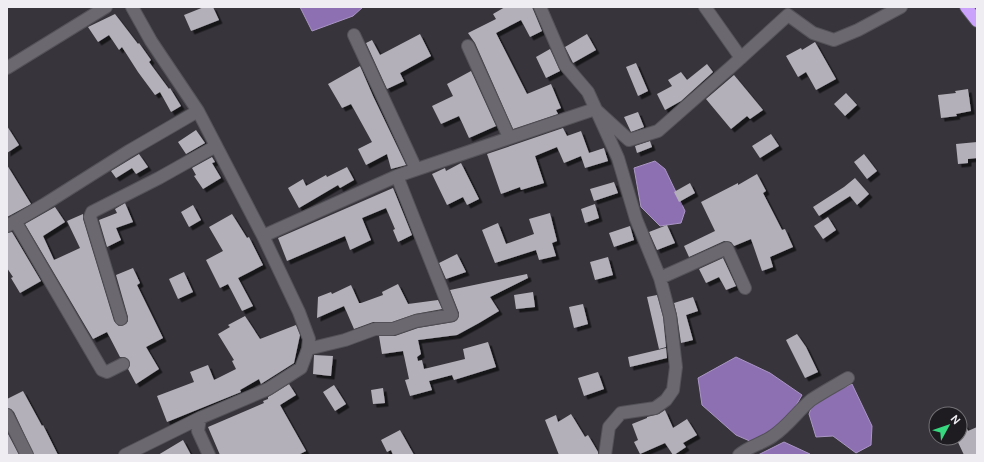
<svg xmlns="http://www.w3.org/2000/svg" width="984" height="462" font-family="'DM Sans',sans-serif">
	<defs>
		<filter id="shadow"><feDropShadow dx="3.5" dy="3.5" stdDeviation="0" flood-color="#0009"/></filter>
	</defs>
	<rect width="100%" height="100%" fill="#37343b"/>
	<!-- water -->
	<path fill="#8d70b2" stroke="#aa96c5" d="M300 7H363L353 16 312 31Z
		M655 161 665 169 685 211 681 223 660 226 641 207 634 168Z
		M736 357 770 373 802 395 786 423 752 442 736 435 702 405 698 378Z
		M852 384 872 426 871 445 856 453 833 436 816 437 809 414 814 401Z
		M784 442 810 454 811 455H758Z"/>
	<!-- building -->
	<path fill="#b3b0b9" filter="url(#shadow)" d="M204 7H213L219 20 191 31 184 15Z
		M505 7H532L542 31 530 37 521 20 496 33 527 94 551 84 561 108 556 110 558 114 513 129 475 43 468 33 496 19 493 14Z
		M115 14 138 44 139 43 151 60 149 62 169 89 170 88 181 106 171 112 160 92 155 95 138 72 122 47 119 50 109 35 98 42 88 27Z
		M420 34 431 56 400 73 404 81 387 89 366 43 372 40 380 55Z
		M587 34 596 50 573 63 565 47Z
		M815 42 836 79 816 90 806 72 798 77 786 56 801 48 802 50Z
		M550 49 560 71 546 78 536 57Z
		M636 63 648 91 638 96 626 67Z
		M707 64 713 72 681 101 665 110 657 94 672 86 668 80 681 72 687 80Z
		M360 66 373 96 406 165 391 169 387 154 366 165 358 149 372 142 351 104 342 108 328 84Z
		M471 71 496 126 469 138 459 116 441 124 432 106 453 96 447 84Z
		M734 75 763 110 750 119 747 116 731 129 706 99Z
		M968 89 971 111 956 114 957 116 941 118 938 95 956 93 955 91Z
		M846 93 857 105 845 116 834 104Z
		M638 112 644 127 631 132 624 117Z
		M7 126 19 145 7 153Z
		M563 128 567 136 581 131 589 153 583 155 604 148 608 161 585 168 581 156 564 163 557 147 535 156 544 183 521 190 520 187 501 194 487 154Z
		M196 130 205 143 186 154 178 142Z
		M771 134 779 146 760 158 752 146Z
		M650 141 652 147 637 153 635 146Z
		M977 142V158L968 159V163L958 164 956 144Z
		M139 154 148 167 136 174 132 168 116 178 111 171Z
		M864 154 877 171 867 179 854 162Z
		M212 157 215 162 212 163 221 178 203 189 194 176 196 175 192 168Z
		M461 163 479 199 467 205 463 197 447 205 432 174 445 168 446 171Z
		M7 165 31 204 7 217Z
		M347 167 354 180 340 188 338 185 299 208 288 188 303 179 306 186 326 175 327 177Z
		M757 174 766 191 763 193 782 230 785 229 793 247 770 257 773 267 762 271 751 239 734 246 731 242 724 241 689 257 684 246 715 231 701 202 738 183V185Z
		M855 178 869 194 857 205 850 196 819 216 813 207 844 187Z
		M614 182 618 193 594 201 590 189Z
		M690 183 695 193 679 202 674 192Z
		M393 188 412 235 398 242 393 230 395 229 386 208 362 218 371 240 350 250 345 236 287 261 278 238Z
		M125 203 133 222 116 228 121 240 107 247 99 220 117 213 115 209Z
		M595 204 599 218 585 223 581 209Z
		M193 205 201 220 189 227 181 212Z
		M55 207 65 222 43 236 54 260 80 248 67 221 83 214V219L114 321 119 326 126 324 128 321V317L116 275 133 268 140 283 137 285 163 338 146 347 159 369 136 384 128 369 130 365 129 360 124 357H120L107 332 93 339 25 224Z
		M550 213 557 241 552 243 556 256 539 260 536 250 495 263 482 230 498 223 506 244 534 234 529 219Z
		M232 214 247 238 249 237 263 265 238 278 253 306 242 311 228 284 220 288 206 260 223 251 209 227Z
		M828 217 836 230 823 239 814 226Z
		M667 225 675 243 657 250 649 232Z
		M630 226 634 240 614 247 609 233Z
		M12 232 41 281 20 293 11 278 13 277 7 268V233Z
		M457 254 466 272 446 279 439 263Z
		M608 257 613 275 595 280 590 262Z
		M723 258 736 286 726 290 719 277 706 283 699 269Z
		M184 272 193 292 178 299 169 279Z
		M527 274 528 278 490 297 499 311 479 323 457 335 418 340 421 354 417 357 418 361 422 360 424 369 465 359 463 349 488 342 496 367 454 380 452 375 429 381 432 390 410 396 405 380 409 379 403 351 382 354 379 336H395L418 328 454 322 457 320 459 316V313L450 290Z
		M398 284 408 304 438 300 442 309 415 314 392 322H373L354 329 344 306 317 318 318 297 331 292 332 294 351 285 359 303H361L383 295 382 292Z
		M533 292 535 307 516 309 514 295Z
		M657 295 663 317 666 347 659 349 647 297Z
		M693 297 698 311 686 315 693 340 681 343 677 315 674 303Z
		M583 304 588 324 574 328 569 307Z
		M245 316 260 339 296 325 300 335 294 363 264 382 261 384 259 379 240 390 241 392 167 422 157 396 194 382 190 372 208 365 214 380 236 369 232 361 234 360 218 334 230 327 228 325Z
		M797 334 806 347 818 372 805 378 786 340Z
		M666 348 667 358 630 367 628 357Z
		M314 355 333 356 331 376 313 374Z
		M598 372 604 389 584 396 578 378Z
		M289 384 296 395 280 405 306 451 298 455H220L208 427 264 403 263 401 268 399V397Z
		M334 385 346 404 335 411 323 392Z
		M383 388 385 403 373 404 371 390Z
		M23 391 42 426 43 425 58 455H34L14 412 11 409 7 408V399Z
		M665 410 673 428 687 419 697 435 683 443 686 447 674 455H673L665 443 640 454 634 442 638 440 632 424 647 418V417L659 414Z
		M571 414 585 437 588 435 598 452V455H559L545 420 556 415 558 422Z
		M960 415 968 431 977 427V455H964L956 438H960Z
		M400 430 414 455H393L391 450 387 452 381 440Z
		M7 432 19 455H7Z
		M183 440 191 455H158Z"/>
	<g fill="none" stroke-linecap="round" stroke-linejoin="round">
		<defs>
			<path id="street" d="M132 7 151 41 198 111 263 236
				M540 7 565 65 588 92 618 158 636 219 660 278 727 248 745 288
				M705 7 741 58
				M354 35 416 169
				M468 46 509 137
				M7 68 106 7
				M15 221 102 370 107 372 123 364
				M7 226 45 204 129 151 198 111
				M121 319 90 217 92 212 159 178 216 146
				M308 349 345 340 375 329H393L416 321 452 315 397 176
				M7 415 27 455
				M125 455 200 418
				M209 455 198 431 200 418 268 389 301 368 308 349 309 339 299 312 263 236 397 176 595 109 629 140 658 131 732 66 788 15 813 33 834 40 858 30 901 7
				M605 455 609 427 621 413 655 408 666 400 673 390 676 367 670 316 660 278
				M739 455C749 446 762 444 773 436 788 426 798 411 811 400 823 392 836 385 848 378"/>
			<path id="highway" d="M966 7 977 21"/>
		</defs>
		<!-- street casing -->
		<use href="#street" stroke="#545258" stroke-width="14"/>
		<!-- highway casing -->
		<use href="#highway" stroke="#545258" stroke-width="14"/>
		<!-- street -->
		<use href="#street" stroke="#6b6870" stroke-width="12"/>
		<!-- highway -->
		<use href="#highway" stroke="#caa2fc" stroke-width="12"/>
	</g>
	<!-- border -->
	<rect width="984" height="462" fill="none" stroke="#efedf1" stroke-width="16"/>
	<!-- north arrow -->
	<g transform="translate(948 426) rotate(50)"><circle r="19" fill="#1e1c20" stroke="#727074"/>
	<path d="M0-3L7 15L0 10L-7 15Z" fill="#38d880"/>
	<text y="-6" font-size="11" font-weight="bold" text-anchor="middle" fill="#efedf1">N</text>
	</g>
</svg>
